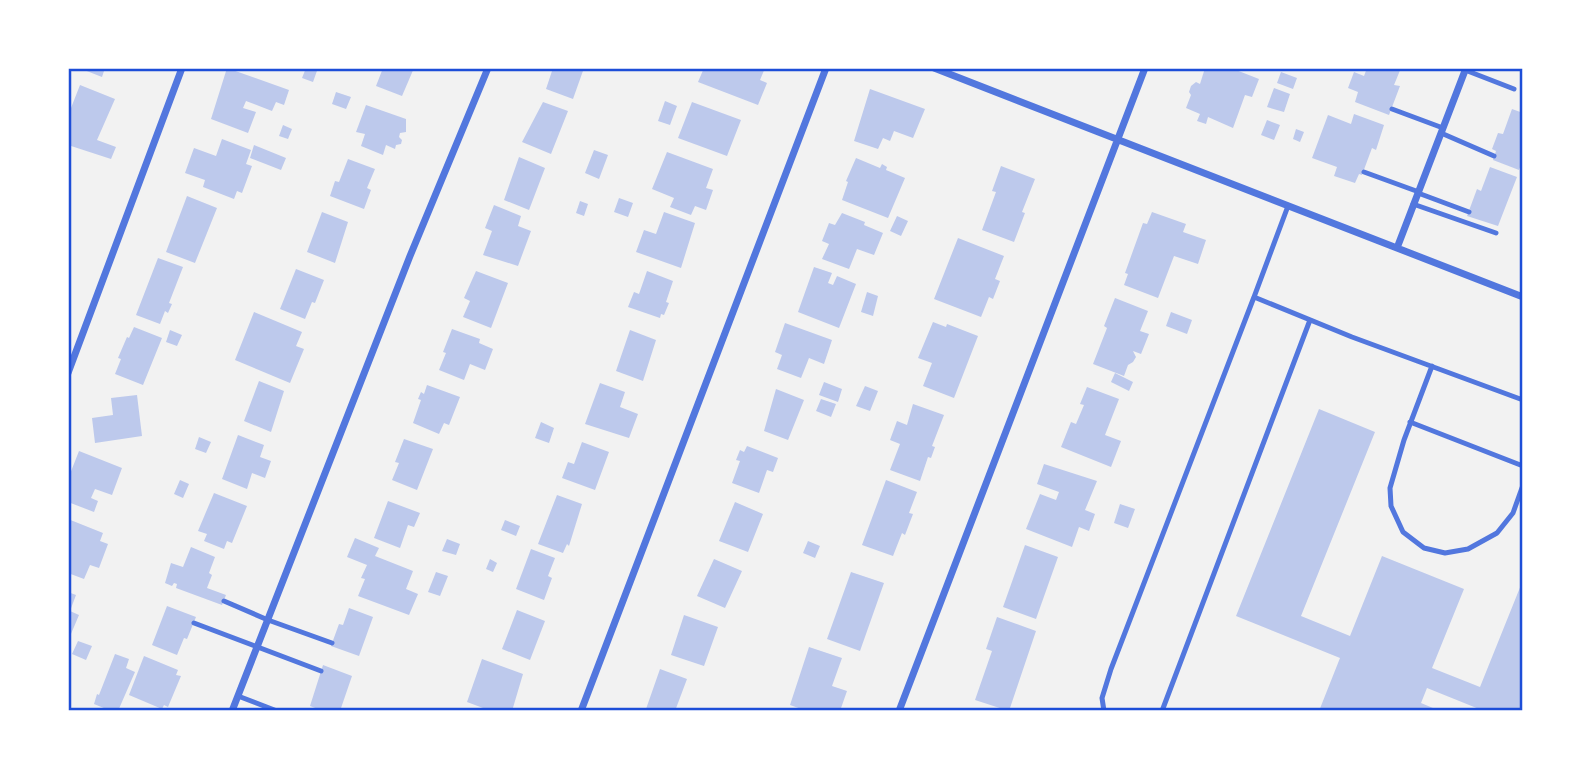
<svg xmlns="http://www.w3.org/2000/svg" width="1591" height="779" font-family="Lora,serif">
	<rect width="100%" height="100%" fill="#f2f2f2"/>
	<!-- building -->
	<path fill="#bdc9ec" d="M79 68H105L102 77Z
		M227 68 289 90 284 105 276 102 272 111 246 101 243 108 256 112 248 133 211 119Z
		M306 68H318L313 82 302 78Z
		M383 68H414L402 96 376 86Z
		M553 68H584L573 99 546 89Z
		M704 68H765L760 80 767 83 758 105 698 82Z
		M1205 68H1231L1259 79 1252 97 1245 95 1233 128 1208 117 1206 124 1197 121 1200 114 1186 108 1191 95 1189 92 1191 86 1196 82 1200 84Z
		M1367 68H1401L1394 85 1400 86 1389 115 1355 102 1358 92 1348 88 1354 72 1364 76Z
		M1281 72 1297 78 1293 89 1277 83Z
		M80 85 115 99 97 140 116 147 111 159 68 145V107L71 108Z
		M1274 88 1290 94 1284 112 1267 107Z
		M870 89 925 109 913 138 894 131 890 141 883 138 878 149 854 141Z
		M336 92 351 97 346 109 332 104Z
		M665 101 677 106 670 125 658 121Z
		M543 102 568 111 551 154 522 142Z
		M692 102 741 120 727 156 678 138Z
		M366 105 406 119V132L400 133 399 137 402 140 401 144 396 145 395 149 386 145 383 155 361 146 365 134 356 132Z
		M1512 109 1523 113V159L1519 170 1493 160 1496 151 1492 149 1498 133 1503 134Z
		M1354 114 1384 125 1376 150 1372 148 1362 175 1359 174 1355 183 1334 176 1337 167 1312 158 1328 115 1351 124Z
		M1267 120 1280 125 1274 140 1261 135Z
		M283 125 292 129 288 139 279 136Z
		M1296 129 1304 132 1300 142 1293 139Z
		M222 139 251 150 246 164 252 166 242 193 237 191 234 199 203 187 205 180 185 173 194 148 216 156Z
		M254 145 286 158 281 170 250 158Z
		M594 150 608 155 599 179 585 173Z
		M667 152 713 169 706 188 713 190 706 210 695 206 691 215 670 207 674 198 652 189Z
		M519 157 545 168 529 210 504 200Z
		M856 158 880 168 882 164 887 167 886 170 905 178 888 218 842 200 848 182 846 181Z
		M348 159 375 169 367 188 371 190 364 209 330 196 335 181 339 182Z
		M1001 166 1035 179 1022 212 1025 213 1014 242 982 230 996 192 992 191Z
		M1490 167 1517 177 1498 226 1467 216 1477 189 1481 191Z
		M187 196 217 208 195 263 166 252Z
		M619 198 633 203 628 217 614 212Z
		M580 201 588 204 584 216 576 213Z
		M494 205 521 216 518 226 531 231 518 266 483 255 492 231 485 228Z
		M322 212 348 222 335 263 307 252Z
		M664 212 695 223 681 268 636 252 644 230 656 234Z
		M1152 212 1186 224 1183 232 1206 240 1198 264 1174 256 1158 298 1124 285 1128 274 1125 273 1143 223 1147 224Z
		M842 213 865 222 864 225 883 233 874 255 857 249 849 269 822 259 829 244 822 241 829 223 835 225Z
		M897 216 908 221 901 236 890 231Z
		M958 238 1004 256 995 279 1000 281 993 299 989 297 981 317 934 299Z
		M158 258 183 267 169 303 172 304 168 313 165 311 160 324 136 315Z
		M814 267 832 273 828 283 833 285 837 276 856 284 839 328 798 312Z
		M296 269 324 280 315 303 312 302 305 319 280 309Z
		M476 271 508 283 491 328 463 317 470 301 464 298Z
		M647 271 673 281 666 302 669 303 664 315 661 314 660 318 628 307 634 292 639 294Z
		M867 292 878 296 873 316 861 312Z
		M1115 298 1148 311 1140 331 1149 334 1141 354 1133 351 1136 357 1133 362 1128 365 1124 376 1093 364 1107 328 1104 326Z
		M254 312 302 332 296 346 304 349 290 383 235 360Z
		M1171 312 1192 320 1187 334 1166 326Z
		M933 322 946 327 947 324 978 336 954 398 923 386 932 363 918 358Z
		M785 323 832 340 824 364 809 358 801 378 777 369 782 355 775 352Z
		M134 327 162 338 143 385 115 374 121 359 118 358 127 337 129 338Z
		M452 329 480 339 479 343 493 349 485 370 470 364 464 380 439 370 446 353 443 352Z
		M170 330 182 335 177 346 166 342Z
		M630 330 656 340 643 381 616 371Z
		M1115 373 1133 382 1129 391 1111 382Z
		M259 381 284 391 271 432 244 421Z
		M824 382 842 389 838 402 819 395Z
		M600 383 625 392 620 407 638 414 629 438 585 424Z
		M427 385 460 397 449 425 444 423 439 434 413 423 421 400 418 399 421 392 424 394Z
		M865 386 878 391 870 411 856 406Z
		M1087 387 1119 399 1105 435 1121 441 1111 467 1061 447 1071 422 1076 424 1084 405 1080 404Z
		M776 389 804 400 788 440 764 431Z
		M137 395 142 436 95 443 92 418 113 415 111 398Z
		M821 399 836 404 831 417 816 411Z
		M913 404 944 415 932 446 935 447 931 458 928 457 920 481 890 470 900 444 890 440 897 421 907 425Z
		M1319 409 1375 432 1301 616 1350 636 1382 556 1464 589 1432 668 1480 687 1523 580V711H1484L1427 688 1421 703 1440 711H1319L1340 658 1236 616Z
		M541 422 554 428 549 443 535 438Z
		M238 435 264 445 260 457 271 461 265 478 252 473 247 489 222 479Z
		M199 437 211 442 206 453 195 449Z
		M404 439 433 449 417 490 392 480 399 463 395 462Z
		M582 442 609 452 595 490 562 478 568 462 574 464Z
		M747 446 778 458 773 472 767 470 759 493 732 483 740 461 736 460 740 450 744 452Z
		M79 451 122 468 112 495 95 489 91 498 98 501 94 512 68 502V479Z
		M1044 464 1097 481 1085 510 1095 514 1089 531 1079 527 1072 547 1026 529 1040 494 1056 500 1059 492 1037 484Z
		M180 480 189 484 183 498 174 494Z
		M886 480 917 492 909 513 913 514 905 535 902 533 893 556 862 545Z
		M214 493 247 506 232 543 227 541 224 549 204 541 207 534 198 531Z
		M557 495 582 504 569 546 567 544 563 553 538 544Z
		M388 501 420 513 414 527 408 525 400 548 374 538Z
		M735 502 763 514 748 552 719 541Z
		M1120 504 1135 509 1128 528 1114 523Z
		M68 519 103 533 100 541 108 544 99 568 90 565 84 579 68 573Z
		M505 520 520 526 516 536 501 530Z
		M355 538 379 548 375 556 413 571 406 589 418 594 409 615 358 596 365 579 361 578 367 565 347 557Z
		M447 539 460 544 456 555 442 551Z
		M808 541 820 546 815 558 803 553Z
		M1025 545 1058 557 1036 619 1003 607Z
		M191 547 215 557 209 573 212 575 207 588 226 595 222 605 176 588 177 584 174 583 172 586 165 583 171 563 183 567Z
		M531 549 555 558 548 576 552 578 544 600 516 589Z
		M490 559 497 563 493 572 486 569Z
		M714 559 742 571 725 608 697 596Z
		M436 572 448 576 440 596 428 592Z
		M851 572 884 583 860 651 827 639Z
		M68 592 76 595 70 611 79 615 68 641Z
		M167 606 196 617 187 639 184 638 177 655 152 645Z
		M349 608 373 617 359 656 331 646 339 624 343 625Z
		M517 610 545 621 530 660 502 649Z
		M684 615 718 627 704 666 671 655Z
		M997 617 1036 631 1009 711 975 700 992 651 986 649Z
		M78 641 92 646 86 660 72 654Z
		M809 647 842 658 832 686 847 691 840 711H807L790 705Z
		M115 654 129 659 126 668 135 672 118 711H111L94 704 97 694 99 695Z
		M144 656 178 670 176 675 181 676 168 707 164 705 162 709 129 695Z
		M482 659 523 674 512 711H491L467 702Z
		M323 665 352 676 340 711H323L310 706Z
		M660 669 687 679 675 711 646 709Z"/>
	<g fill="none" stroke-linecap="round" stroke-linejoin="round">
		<!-- service -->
		<path stroke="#5277de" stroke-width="5" d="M1465 70 1514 89
			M1392 109 1443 128
			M1441 133 1494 156
			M1364 172 1419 192
			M1418 193 1469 212
			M1413 204 1496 233
			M1288 206 1254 297 1352 337 1523 400
			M1432 366 1404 440 1390 488 1391 506 1403 532 1424 548 1445 553 1468 549 1497 533 1513 513 1523 485
			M1410 422 1523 466
			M224 601 268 620 332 643
			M194 623 321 671
			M238 696 277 711
			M1104 711 1102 698 1111 669 1254 297
			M1162 711 1310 320"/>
		<!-- minor -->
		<path stroke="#5277de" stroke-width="7" d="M934 68 1523 297
			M1397 248 1466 68
			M68 373 182 68
			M232 711 410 256 488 68
			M581 711 826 68
			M899 711 1145 68"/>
	</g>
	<!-- border -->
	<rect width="1591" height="779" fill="none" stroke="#ffffff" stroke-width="140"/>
	<rect x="70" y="70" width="1451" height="639" fill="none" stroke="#1d4ed8" stroke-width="2.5"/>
</svg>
